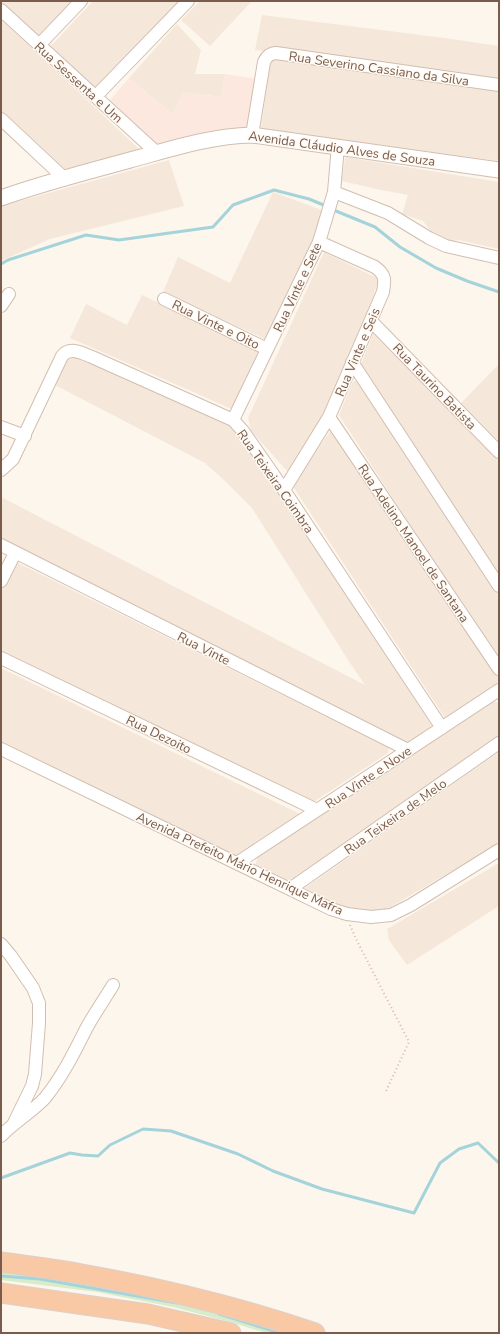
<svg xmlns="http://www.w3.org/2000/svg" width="500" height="1334" font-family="'Nunito Sans',sans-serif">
	<rect width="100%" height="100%" fill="#fdf6ec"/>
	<!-- residential -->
	<path fill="#f5e8da" d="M1 1H75L40 38Z
		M93 1H184L97 90 50 47Z
		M200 1H252L210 46 181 20Z
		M262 15 445 38 499 46V82L255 50Z
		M1 19 140 150 67 173 1 115Z
		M177 24 201 50 195 74H225L221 97 183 92 173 115 129 78Z
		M271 59 499 90V161L261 129Z
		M345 157 499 182V249L458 240 449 242 436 238 423 221 402 214 408 195 381 190 342 181Z
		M169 160 184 206 50 239 1 261V206Z
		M273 192 327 212 267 340 163 292 178 257 230 283Z
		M324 252 379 279 362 329 311 442 289 473 251 431 248 418Z
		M142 295 262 352 234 410 70 338 86 304 127 325Z
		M373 334 499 458V574L361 364Z
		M71 353 230 422 246 439 432 726 411 742 405 741 126 600 1 540V497L365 685 348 660 252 508 225 481 205 463 55 385Z
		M499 364V441L461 403Z
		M353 381H356L361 387 499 594V657L419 539 339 415Z
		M331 430 499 676V685L447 721 292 485Z
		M16 562 389 748 388 753 312 803 1 651V591Z
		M1 668 300 814 233 857 1 744Z
		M493 702H499V740L292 883 256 867V862L258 857Z
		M499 752V843L384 911 362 912 350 911 305 888Z
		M499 863V906L407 965 389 940 387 929Z"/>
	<!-- commercial -->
	<path fill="#fde8e0" d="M225 74 258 79 253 126 159 147 110 100 129 78 173 115 183 92 221 97Z"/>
	<!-- green -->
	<path fill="#d8ecc9" d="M1 1269 111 1285 297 1333H266L230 1322 173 1307 97 1292 1 1280Z"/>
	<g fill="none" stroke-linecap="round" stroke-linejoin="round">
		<!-- stream -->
		<path stroke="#a5d3da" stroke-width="3" d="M331 209 375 227 400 247 436 268 467 281 499 292
			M1 264 8 260 86 235 119 240 213 227 233 205 274 190 309 199 326 206
			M1 1178 70 1153 82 1155 98 1156 110 1145 143 1129 171 1131 238 1154 273 1171 322 1189 414 1213 440 1163 459 1149 478 1143 499 1163
			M1 1276 40 1279 177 1303
			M219 1314 280 1333"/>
		<defs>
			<path id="minor" d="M1 10 157 153
				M39 45 81 1
				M96 96 188 1
				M1 119 64 178
				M252 135 264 62C267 56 269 54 276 53L499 85
				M334 192 388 213 429 238 446 246 499 258
				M164 299 267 349
				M1 306 9 294
				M371 321 499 452
				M352 362 499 586
				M329 417 499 669
				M233 420 319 242 334 192 338 146
				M1 427 25 436
				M1 470 13 459 62 356C70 346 82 353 92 357L233 420 243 431 284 490 442 728
				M284 490 329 417 383 292C385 280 386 275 375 267L319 242
				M1 545 408 750
				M1 581 15 553
				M1 658 317 810
				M1 749 331 909 347 914 371 917 391 915 411 905 499 850
				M237 863 499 690
				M290 889 499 743
				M1 944 11 956 33 988 39 1003V1023L35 1074 32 1086 13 1125
				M1 1136C14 1122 32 1112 45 1098 62 1077 74 1053 86 1029 94 1014 104 1000 113 985"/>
			<path id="tertiary" d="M1 198C43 183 87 172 130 160 171 149 210 136 252 135L499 170"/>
			<path id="trunk" d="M1 1262C28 1266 55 1269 82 1274 161 1288 239 1307 315 1333
				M1 1293 148 1314 231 1333"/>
		</defs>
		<!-- minor casing -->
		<use href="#minor" stroke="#d1beb0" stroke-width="14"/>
		<!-- tertiary casing -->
		<use href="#tertiary" stroke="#d1beb0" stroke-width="17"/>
		<!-- trunk casing -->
		<use href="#trunk" stroke="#dad1cd" stroke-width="21"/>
		<!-- path -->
		<path stroke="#d9b8a5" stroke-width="2" stroke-dasharray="1 3" stroke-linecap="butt" d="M350 925 356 939 409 1042 386 1091"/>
		<!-- minor -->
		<use href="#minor" stroke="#fff" stroke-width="12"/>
		<!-- tertiary -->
		<use href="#tertiary" stroke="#fff" stroke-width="15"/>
		<!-- trunk -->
		<use href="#trunk" stroke="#f9c8a4" stroke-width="19"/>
	</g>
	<g text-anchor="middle" stroke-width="3" stroke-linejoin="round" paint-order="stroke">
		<!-- street labels -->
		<g font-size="13" fill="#7a5c4d" stroke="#fffaf3">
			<text transform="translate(379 68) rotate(8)" y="5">Rua Severino Cassiano da Silva</text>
			<text transform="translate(79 82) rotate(42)" y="5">Rua Sessenta e Um</text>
			<text transform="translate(342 148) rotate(8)" y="5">Avenida Cláudio Alves de Souza</text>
			<text transform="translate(297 287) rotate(-65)" y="5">Rua Vinte e Sete</text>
			<text transform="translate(216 324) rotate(26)" y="5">Rua Vinte e Oito</text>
			<text transform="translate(357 352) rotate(-67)" y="5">Rua Vinte e Seis</text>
			<text transform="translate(435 386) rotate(46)" y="5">Rua Taurino Batista</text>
			<text transform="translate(276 481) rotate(55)" y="5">Rua Teixeira Coimbra</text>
			<text transform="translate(414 543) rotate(56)" y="5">Rua Adelino Manoel de Santana</text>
			<text transform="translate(204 648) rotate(27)" y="5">Rua Vinte</text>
			<text transform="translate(159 734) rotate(26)" y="5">Rua Dezoito</text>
			<text transform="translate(368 777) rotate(-34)" y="5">Rua Vinte e Nove</text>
			<text transform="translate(395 816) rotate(-35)" y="5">Rua Teixeira de Melo</text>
			<text transform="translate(240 863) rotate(25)" y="5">Avenida Prefeito Mário Henrique Mafra</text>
		</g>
	</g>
	<!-- border -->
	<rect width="500" height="1334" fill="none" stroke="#7a5c4d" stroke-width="4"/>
</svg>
